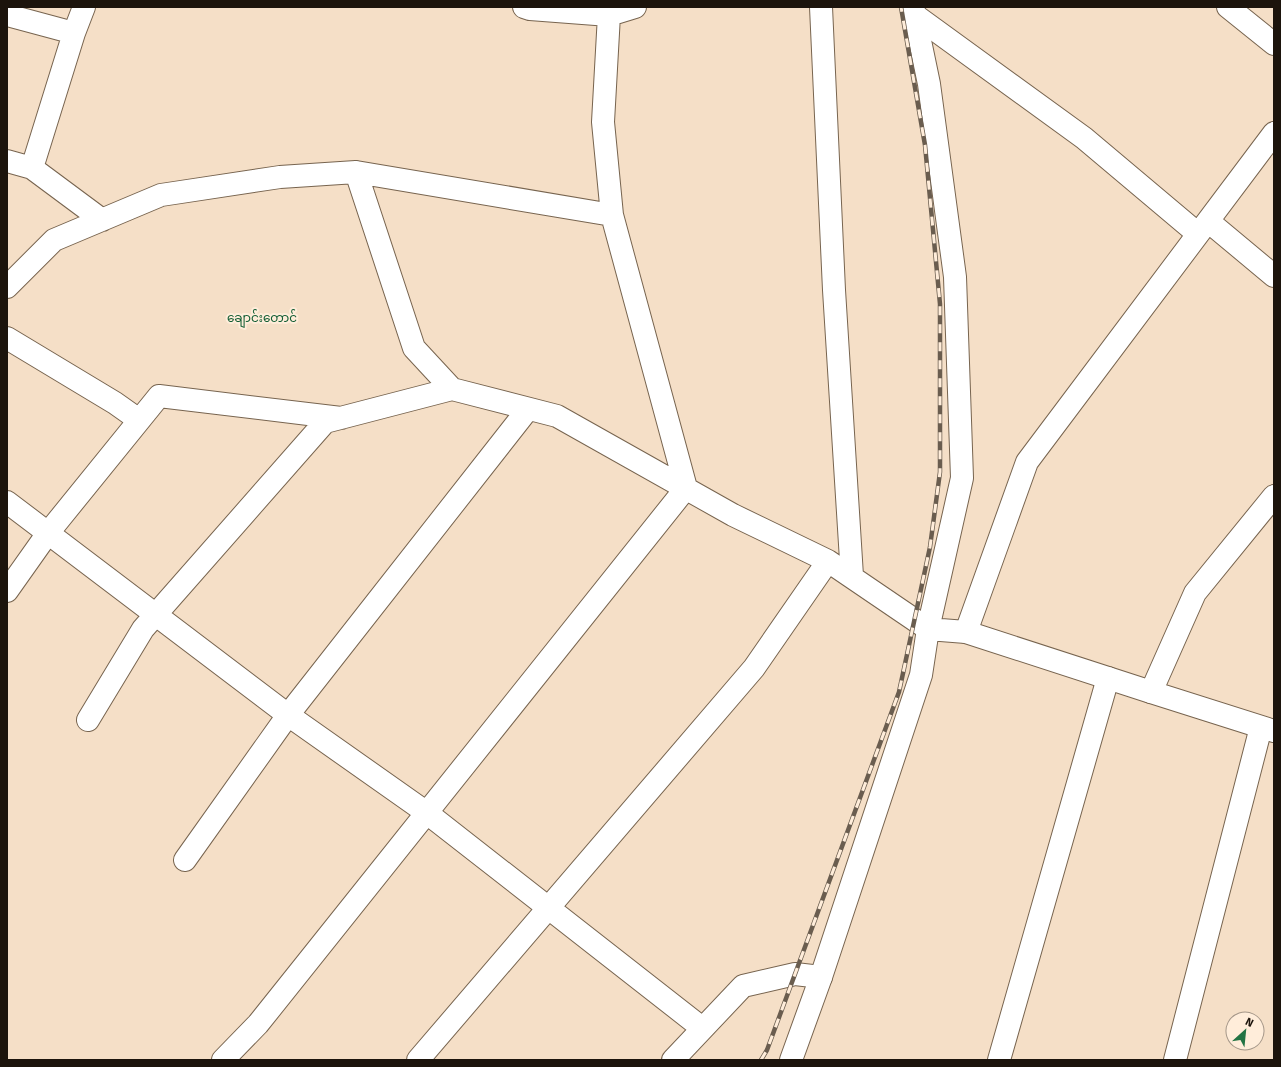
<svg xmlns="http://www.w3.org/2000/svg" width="1281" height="1067" font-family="'Fira Sans','Noto Sans Myanmar',sans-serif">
	<rect width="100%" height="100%" fill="#f5dfc7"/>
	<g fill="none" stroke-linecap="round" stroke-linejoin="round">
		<defs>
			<path id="street" d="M84 7 74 33 32 168 102 220
				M524 7 530 9 609 15 635 7
				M821 7 834 290 852 576
				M1228 7 1274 44
				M7 15 74 33
				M916 16 1084 138 1198 234
				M7 161 32 168
				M356 172 414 348 452 389
				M1208 221 1274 276
				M7 287 54 240 161 195 280 177 356 172 612 215
				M7 338 115 403 139 420
				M7 502 288 715 427 813 702 1028
				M7 591 48 533 159 396 341 418
				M966 632 1027 462 1274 133
				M1151 692 1274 731
				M88 720 143 629 325 422 452 389 557 416 733 515 828 561 928 629
				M185 860 288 715 528 409
				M223 1060 258 1024 686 488 612 215 603 122 609 15
				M418 1060 754 668 828 561
				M673 1060 743 986 795 974 821 977
				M999 1060 1108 678
				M1175 1060 1261 727"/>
			<path id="secondary" d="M928 629 966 632 1151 692 1195 593 1274 496
				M791 1060 821 977 921 675 928 629 962 478 955 277 929 84 913 7"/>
		</defs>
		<!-- street casing -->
		<use href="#street" stroke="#77644f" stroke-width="24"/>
		<!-- secondary casing -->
		<use href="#secondary" stroke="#77644f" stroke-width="24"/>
		<!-- street -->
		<use href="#street" stroke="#fff" stroke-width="22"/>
		<!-- secondary -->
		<use href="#secondary" stroke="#fff" stroke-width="22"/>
		<defs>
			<path id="rail" d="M761 1060 767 1050 899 692 930 547 940 472V304L925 145 901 7"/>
		</defs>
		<!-- rail casing -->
		<use href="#rail" stroke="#6a5d4f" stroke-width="4.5"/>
		<!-- rail -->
		<use href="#rail" stroke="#ffedda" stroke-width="3" stroke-dasharray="9" stroke-linecap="butt"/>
	</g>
	<g text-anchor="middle" stroke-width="4" stroke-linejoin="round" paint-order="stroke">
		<!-- quarter labels -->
		<g font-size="12" fill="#105c32" stroke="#ffedda">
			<text x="262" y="322">ချောင်းတောင်</text>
		</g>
	</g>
	<!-- border -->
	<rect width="1281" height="1067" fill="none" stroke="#1c140c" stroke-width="16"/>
	<!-- north arrow -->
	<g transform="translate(1245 1031) rotate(27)"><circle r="19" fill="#ffedda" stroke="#a49688"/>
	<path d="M0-3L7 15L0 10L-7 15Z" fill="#237343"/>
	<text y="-6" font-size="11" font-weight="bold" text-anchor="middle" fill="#1c140c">N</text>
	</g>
</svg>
